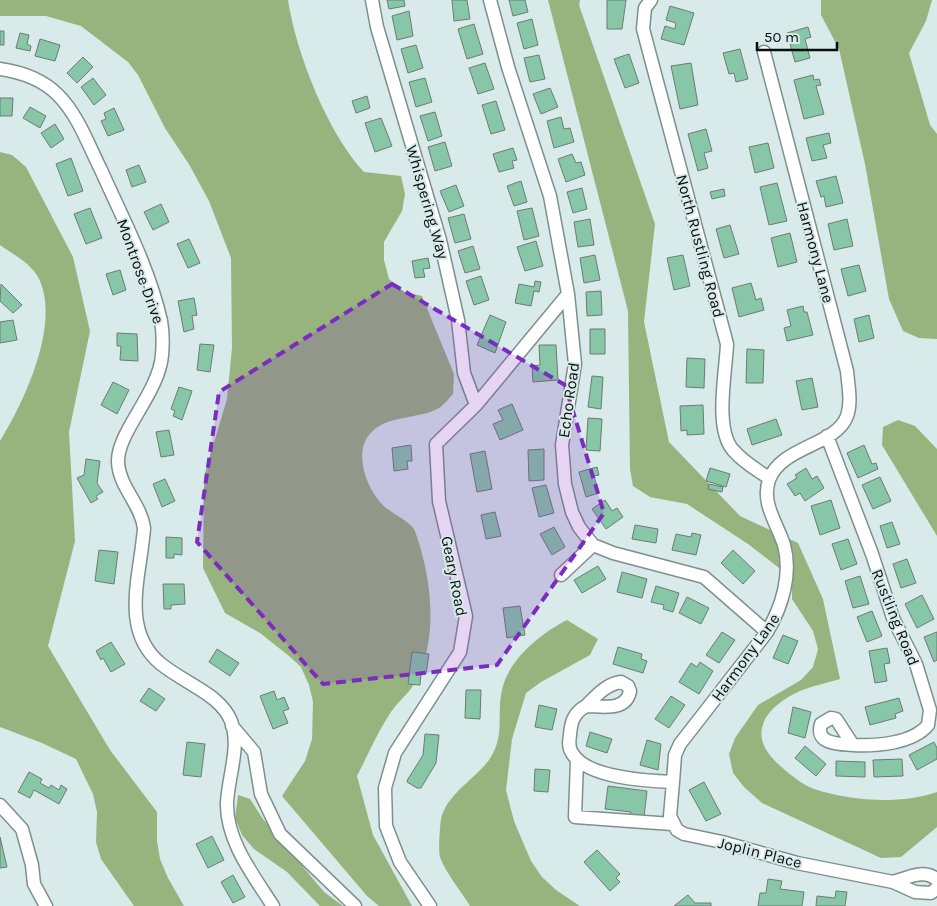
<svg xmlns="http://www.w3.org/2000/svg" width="937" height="906" font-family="Karla,sans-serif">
	<rect width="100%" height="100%" fill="#d8eae9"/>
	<!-- forest -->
	<path fill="#97b37e" d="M0 0H288C296 53 328 134 364 172L401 176 405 194 402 211 384 242V260L389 279 404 292 422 296 454 374 453 394C449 398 444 405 439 408 419 420 385 414 369 435 353 455 368 492 385 507 393 514 411 522 415 531 431 576 439 634 417 679 410 693 399 700 391 712 378 731 368 755 357 776L373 835 412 906H379L367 896 282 796 305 761 312 739 313 702 309 685 301 667 289 656 260 633 225 613 203 568 204 476 227 399 232 348 231 258 209 201 190 166 165 128 138 75 128 62 81 26 46 16H0Z
		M548 0H580L579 5 655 224 644 322 669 442 740 516 798 543 823 599 840 679C827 683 812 686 800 691 767 706 745 733 777 763 786 771 802 785 814 789 851 801 899 805 937 792V827L901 857 881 858 762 803 744 787 733 773 729 754 735 738 758 705 801 680 813 667 818 649 813 631 792 599V578L748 544 687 504 650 497 633 486 630 469 628 311Z
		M821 0H932L926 21 909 53 930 125 937 134V339L919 338 903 331 889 299 865 164 839 49 821 15Z
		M0 152 12 155 26 167 73 257 90 331 69 432 75 541 48 646 110 750 157 812V841L160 859 168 878 184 906H134L101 859 96 842 97 812 93 794 76 759 42 743 0 727V441C24 402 62 322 38 277 30 263 13 254 0 245Z
		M898 420 915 426 937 449V536L882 445 883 427Z
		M567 620 598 639 590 655 541 682 526 693 512 739 506 790 514 821 531 861 542 877 556 890 580 906H470C463 894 444 870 440 857 438 851 440 826 441 819 446 795 475 779 489 760 506 735 496 716 502 690 508 660 541 633 567 620Z
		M238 795 250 799 263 819 324 892 343 906H320L287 872 254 849 242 835 235 818Z"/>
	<!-- building -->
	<path fill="#87c7a7" stroke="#6e7b74" d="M387 0H404L405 6 389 9Z
		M452 0H467L470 19 454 21Z
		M509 0H525L528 12 513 16Z
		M607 0H626L622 29H607Z
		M670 6 694 13 684 45 661 39 665 26 675 29 676 23 666 20Z
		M409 11 413 36 397 40 392 16Z
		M532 19 538 45 524 49 517 23Z
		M474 24 483 54 467 59 458 29Z
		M808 27 811 37 805 39 810 58 795 62 787 33Z
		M0 31H4V45H0Z
		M20 33 29 35 27 44 31 46 30 51 16 48Z
		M40 39 60 45 55 61 35 56Z
		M416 45 423 68 408 73 401 49Z
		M740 49 748 79 736 82 734 73 729 74 723 53Z
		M629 54 639 83 625 88 614 59Z
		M539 55 545 79 530 82 524 58Z
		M83 57 93 67 77 83 67 73Z
		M485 63 494 89 478 94 469 68Z
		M691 63 698 105 680 109 671 66Z
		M813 75 814 80 819 79 821 85 816 86 824 114 804 119 794 80Z
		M93 78 106 95 94 105 81 87Z
		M425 78 432 102 416 107 409 82Z
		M550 88 558 107 541 114 533 94Z
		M367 96 370 108 356 113 352 101Z
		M0 98H13L12 116H0Z
		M496 101 505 130 491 134 482 105Z
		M30 107 46 116 40 128 23 118Z
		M114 108 124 130 108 136 101 121 106 119 104 113Z
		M435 112 442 136 428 141 420 116Z
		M561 117 564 129 570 128 574 142 554 148 547 121Z
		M381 118 392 146 375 152 365 123Z
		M55 124 64 139 51 148 41 133Z
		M706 129 712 151 704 153 708 168 698 171 688 134Z
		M829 133 831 143 823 145 827 158 812 161 806 138Z
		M445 142 452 166 435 171 428 147Z
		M768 143 774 168 755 173 749 147Z
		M513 148 517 160 512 161 514 168 499 172 493 154Z
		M572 154 576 163 581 162 585 175 566 182 558 159Z
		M71 158 83 191 68 196 56 164Z
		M139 165 146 182 132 187 126 170Z
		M836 176 843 203 826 207 824 196 821 197 816 181Z
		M521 181 527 202 514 206 507 186Z
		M777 183 787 221 769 225 760 187Z
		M456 185 464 206 449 212 440 191Z
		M582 188 587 209 573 213 567 192Z
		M724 189 725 196 712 199 710 192Z
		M161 204 169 222 153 230 144 212Z
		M90 208 102 238 86 244 74 214Z
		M532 208 539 236 524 240 517 211Z
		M464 214 471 239 455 243 448 218Z
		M590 219 594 245 578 247 574 222Z
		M847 219 853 246 834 250 828 224Z
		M730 225 739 254 724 258 716 229Z
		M790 233 797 262 778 267 771 238Z
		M189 239 200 263 188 268 177 244Z
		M536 241 543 266 525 271 517 247Z
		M473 246 480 269 465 273 458 251Z
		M595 255 600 280 584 283 580 258Z
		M683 255 690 286 674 290 667 258Z
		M428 258 430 268 423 269 425 277 415 278 412 261Z
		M859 265 866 291 848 296 841 269Z
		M120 270 126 290 113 295 106 274Z
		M481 276 489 300 474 305 466 281Z
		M535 281 541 282 539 292 534 291 531 306 515 303 519 284 534 287Z
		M751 283 756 300 761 298 764 310 739 317 732 288Z
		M1 284 22 305 13 313 0 301Z
		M601 291 602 315 587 316 586 292Z
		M194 298 197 315 192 316 194 329 184 332 178 301Z
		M803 306 804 312H807L813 335 787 341 784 328 791 326 787 310Z
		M490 315 506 322 495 353 477 345Z
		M869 315 874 338 859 342 854 319Z
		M13 320 17 340 0 343V322Z
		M590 329H605V354H590Z
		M117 333 137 334 138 361 120 360 121 346H117Z
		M200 344 214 345 210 372 197 370Z
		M539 345H556L558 380 533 382 532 366 540 365Z
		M747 349 764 350 763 383H746Z
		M687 358 705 359 704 388 686 387Z
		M592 376 603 377 601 409 588 407Z
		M812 378 818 407 802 410 796 381Z
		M113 382 129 390 117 414 101 405Z
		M179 387 192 391 182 420 173 416 175 411 171 409Z
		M512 404 523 430 500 440 493 424 503 420 498 410Z
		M703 405 704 434 687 435V430L681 431 680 406Z
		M588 418 602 419 600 451 586 450Z
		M776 419 782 435 752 445 747 429Z
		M169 430 174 455 161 457 156 432Z
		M411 445 412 461H407L408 469 394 471 392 448Z
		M864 445 872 464 876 463 878 469 858 478 847 453Z
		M544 449V480L529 481 528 450Z
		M485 451 492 489 477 492 470 454Z
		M86 459 100 461 97 483 103 492 96 496 98 499 91 503 77 478 84 475Z
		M597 467 599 475 594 476 599 493 586 497 579 472Z
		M710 468 730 474 726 487 706 481Z
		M806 468 812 479 817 476 824 488 805 501 800 493 795 496 787 484 797 478 795 475Z
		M880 477 891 501 873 509 862 485Z
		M165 479 175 501 162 507 153 484Z
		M709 484 723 487 722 492 708 489Z
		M546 485 554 513 539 517 532 488Z
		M605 500 612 511 617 508 623 517 606 529 592 509Z
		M831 500 840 528 820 535 811 506Z
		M495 512 501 536 486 539 481 515Z
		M892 522 900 544 887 548 880 526Z
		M635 525 658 529 656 543 632 539Z
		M554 527 565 547 552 555 540 534Z
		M692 533 701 535 696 555 672 550 676 534 691 537Z
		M166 537 182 538V555L174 554V558H166Z
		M848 539 857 564 841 570 832 544Z
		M99 550 118 552 114 584 95 581Z
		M733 550 755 571 743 584 721 563Z
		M907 559 916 583 901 588 893 564Z
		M598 566 606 579 582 593 574 580Z
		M622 572 647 579 642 598 617 592Z
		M860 576 869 604 853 608 845 581Z
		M163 584H184L185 604 171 605V609H164Z
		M656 586 679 593 673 612 663 609 664 605 651 602Z
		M922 595 934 619 917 628 905 604Z
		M687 597 709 608 701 624 679 613Z
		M520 606 525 635 507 638 503 608Z
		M872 611 882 636 867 642 857 617Z
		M722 632 735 640 719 663 706 655Z
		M937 632V660L934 662 924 637Z
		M783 635 798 641 788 664 773 658Z
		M111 642 125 664 111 672 103 658 101 660 96 651Z
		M618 647 642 654 641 659 647 661 643 673 613 664Z
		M887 648 890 663 884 664 887 681 875 683 869 651Z
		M217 649 239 663 230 676 209 662Z
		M412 652 429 654 426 674 421 673 420 685 408 684Z
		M700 662 713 671 699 694 679 682 691 663 697 667Z
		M149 688 165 699 156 711 140 701Z
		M466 690H481L480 719 465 718Z
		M274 691 277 700 284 697 289 709 283 711 288 723 273 729 260 696Z
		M671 696 685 705 669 728 655 719Z
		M899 698 903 711 895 714 896 718 870 725 865 707Z
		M539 705 557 709 552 730 535 727Z
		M793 707 811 712 805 738 788 733Z
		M590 732 612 739 607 753 586 746Z
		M425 734 439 735 436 763 421 788H417L407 782 408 779 423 755Z
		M647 740 661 744 658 770 640 765Z
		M187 742 205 744 201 777 183 775Z
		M934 742 937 748V759L917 770 909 755Z
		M805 746 826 764 816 776 795 758Z
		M902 759 903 776 874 777 873 760Z
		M836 761 865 762V777L836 776Z
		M535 769 550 770 548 792 534 791Z
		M29 772 42 779 40 783 49 788 51 785 59 790 61 785 67 789 59 804 34 790 30 798 18 792Z
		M704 782 721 814 706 821 689 790Z
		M608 786 647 791 644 817 630 815 631 812 605 809Z
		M212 836 224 860 208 868 196 844Z
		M0 837 7 867 0 868Z
		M597 850 620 874 616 878 620 882 610 891 584 862Z
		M233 875 245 897 233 903 221 882Z
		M768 879 782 881 780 889 804 892 802 906H758L760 893H766Z
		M836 891 847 892 845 906H816L817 896 835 898Z
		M688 895 695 903H711V906H674Z"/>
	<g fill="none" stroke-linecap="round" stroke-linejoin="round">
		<defs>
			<path id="minor" d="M372 0 377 27 440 240 458 320 464 373 476 405
				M490 0 508 67 550 196 568 294 575 364 562 445 565 484 572 512 579 527 593 545 613 553 704 577 767 632
				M651 0 645 8 643 29 727 344C726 372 714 428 733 450 743 462 757 470 769 478
				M0 69C21 72 42 79 58 95 78 115 88 144 101 170 123 219 149 268 161 321 163 332 163 344 162 355 159 393 117 432 118 462 119 487 141 504 144 528 141 574 119 630 161 664 171 672 182 678 193 685 208 694 224 704 231 721 241 746 228 777 227 803 226 841 254 876 273 906
				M827 436 872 554 893 618 916 664 930 710 928 725C912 744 876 746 853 745
				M561 575 593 545
				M621 682 628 686 630 691C626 712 602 706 586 706 596 696 606 684 621 682Z
				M586 706C574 713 571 721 570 735 569 741 568 747 572 753 586 778 648 781 673 782L675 755 680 744 767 632C782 607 792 574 784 545 777 523 761 503 769 480 781 446 836 446 847 416 852 402 848 385 847 371L764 52
				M831 718 836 719 853 745C838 744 815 744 821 724Z
				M232 726 254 752 261 794 280 834 355 906
				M577 760 575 817 672 824
				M673 782 670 816 677 830 684 834 722 842 797 863 893 882 915 892 931 893 937 888
				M0 805 22 829 32 865 34 884 46 906
				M893 882C907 878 925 868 937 880
				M430 906 400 862 386 826 385 788 395 753 460 652 466 616 439 501 436 444 476 405 568 294"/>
		</defs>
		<!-- minor casing -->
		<use href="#minor" stroke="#7e8f8e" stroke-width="15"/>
		<!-- minor -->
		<use href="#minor" stroke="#fff" stroke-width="12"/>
	</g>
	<!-- marked area -->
	<path fill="#7b2cbf" fill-opacity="0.2" stroke="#7b2cbf" stroke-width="4" stroke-dasharray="10 6" stroke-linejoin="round" d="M392 284 565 385 604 513 497 665 323 684 197 542 219 392Z"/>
	<g text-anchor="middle" stroke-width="4" stroke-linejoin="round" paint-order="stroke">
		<!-- street labels -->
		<g font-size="16" fill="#080e0e" stroke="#d8eae9">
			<text transform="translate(428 202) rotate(74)" y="6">Whispering Way</text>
			<text transform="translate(701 246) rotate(75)" y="6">North Rustling Road</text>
			<text transform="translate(816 252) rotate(75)" y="6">Harmony Lane</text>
			<text transform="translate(141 271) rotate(70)" y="6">Montrose Drive</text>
			<text transform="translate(568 400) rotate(-82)" y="6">Echo Road</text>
			<text transform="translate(455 576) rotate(79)" y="6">Geary Road</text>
			<text transform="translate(896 617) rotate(68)" y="6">Rustling Road</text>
			<text transform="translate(745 657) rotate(-54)" y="6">Harmony Lane</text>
			<text transform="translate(760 852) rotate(14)" y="6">Joplin Place</text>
		</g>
	</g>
	<!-- scale -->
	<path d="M757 42v8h80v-8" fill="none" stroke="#080e0e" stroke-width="2.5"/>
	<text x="764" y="42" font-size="15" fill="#080e0e" stroke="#d8eae9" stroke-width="4" paint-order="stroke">50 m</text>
</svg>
